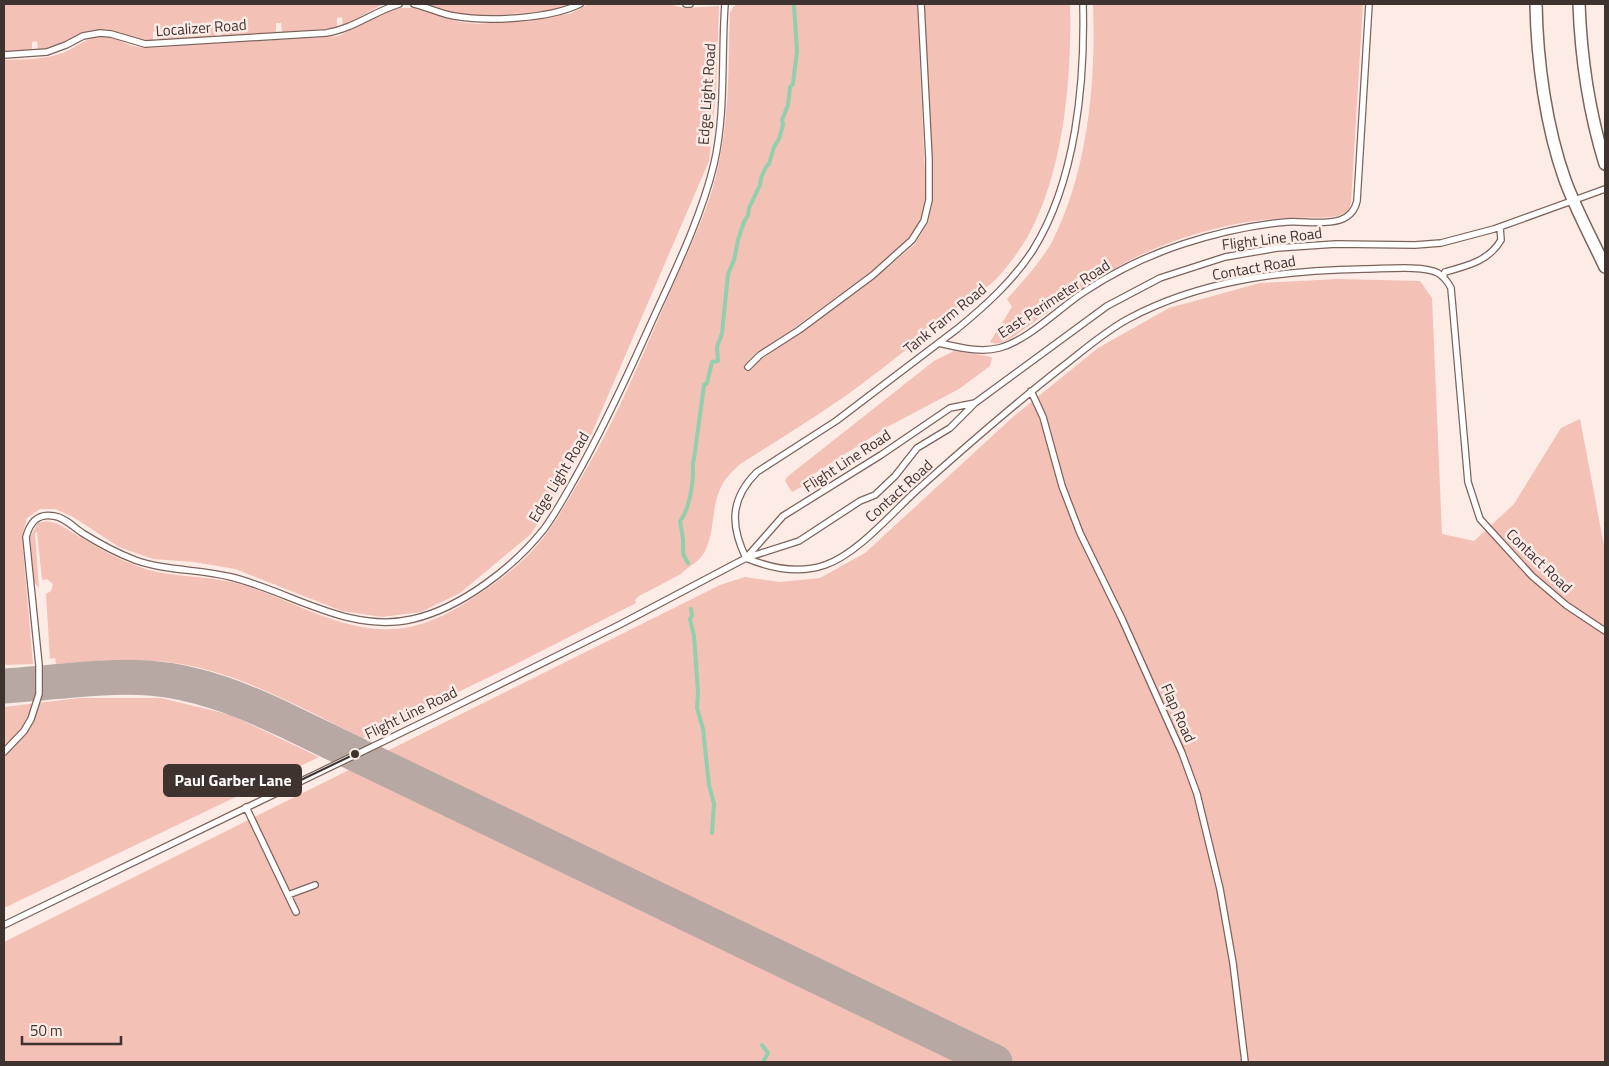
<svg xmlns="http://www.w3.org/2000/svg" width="1609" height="1066" font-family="'Titillium Web',sans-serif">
	<rect width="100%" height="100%" fill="#fdebe6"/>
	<!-- green -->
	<path fill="#f3c1b5" d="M4 4H383L343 26 342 17 337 18V28L282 32 281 23H276V32L221 36 220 27H214L215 37 159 41 158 31 153 32V41H140L107 29 86 31 60 46 38 50 37 41 32 42V50L4 52Z
		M428 4H573L558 9 537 12 475 17 445 12Z
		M588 4H668L684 8 719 6 716 92 709 161 588 442 531 534 460 593 421 612 382 617 342 611 235 569 194 562 153 559 119 547 73 517 55 509H40L27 518 22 538 33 664 4 665V60C24 59 46 60 65 52 79 46 85 37 104 37 115 37 122 43 133 46 138 48 146 47 152 48L339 36 394 8H413L460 22 478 24 570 14Z
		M738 4H917L926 193 922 218 912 235 896 253 794 328 756 353 744 365 745 371 751 370 760 360 792 338 888 267 915 244 928 223 932 204V163L924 4H1070C1072 77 1064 171 1028 236 1019 251 1002 276 988 286 984 289 979 291 975 294 966 300 957 308 948 315 911 346 872 378 832 405 801 426 770 445 739 465 732 472 724 479 720 489 711 509 715 533 704 553 698 563 688 566 681 574L639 596 635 600 636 603 510 667 363 738C305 710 245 675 181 664 139 657 97 661 56 664L55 658 50 659 46 594 51 591 53 584 47 579 42 580 37 532 35 533 39 588 34 582 30 537 38 523 47 521 58 524C91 543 124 566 162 573 188 577 214 577 239 584 296 600 352 641 414 626 435 621 455 610 473 598 492 586 510 573 526 557 546 538 560 514 574 490 610 432 637 369 664 306 683 261 708 215 718 167 730 116 728 64 730 13L734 6Z
		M1093 4H1363L1351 202C1350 207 1349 212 1344 214 1334 219 1303 217 1291 218 1271 219 1250 221 1231 225 1188 234 1144 250 1107 273 1075 292 1044 315 1013 337 1006 341 998 346 990 342L1012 307 1007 299C1023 281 1040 263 1052 242 1088 171 1096 82 1093 4Z
		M1338 279 1420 281 1432 298 1442 534 1474 541 1514 504 1561 428 1580 419 1605 551V1062H4V942L720 585 745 577 780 582 820 578 865 553 1014 416 1098 348 1169 308 1260 283Z
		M954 351 988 356 992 358 990 366 959 389 889 426 803 481 805 485 792 492 785 481 787 477 934 361Z
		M80 698H161L231 715 319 757 4 908V707Z"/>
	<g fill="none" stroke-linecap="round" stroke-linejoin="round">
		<!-- stream -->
		<path stroke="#93cfad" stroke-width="4" d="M688 563 683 554V539L680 521C689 511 693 484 693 471 693 466 692 464 694 459L704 385 707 383 712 362 718 361 717 347 722 333 728 274 734 260 738 240 744 222 748 215 749 208 760 185 761 178 766 167 769 164 774 147 779 139 783 125 782 120 788 105 790 87 793 84 797 51 794 5
			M691 609 692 616 690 619 694 636 698 692 697 708 703 729 709 785 714 804 712 833
			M762 1045 768 1053 763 1062"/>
		<!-- taxiway -->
		<path stroke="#b8a8a4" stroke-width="35" d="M4 686C51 683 102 675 149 678 199 682 243 700 287 721L995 1062"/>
		<defs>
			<path id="lane" d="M414 4C427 7 441 14 454 16 488 22 549 19 580 4
				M686 4H690
				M4 55 47 52 66 45 83 36 100 33 111 34 145 44 326 33C353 29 373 12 399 4
				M1443 277 1445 272C1467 266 1489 261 1501 240L1500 227
				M939 343C957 347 980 353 999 348 1029 340 1058 309 1084 292 1114 272 1149 255 1183 244 1217 233 1251 225 1287 222 1304 221 1324 225 1340 220 1349 217 1355 210 1357 201L1369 4
				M748 367 760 355 799 330 873 275 912 240 924 221 929 200V159L921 4
				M1031 391 1043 417 1062 486 1080 533 1122 619 1182 753 1197 794 1220 889 1233 963 1245 1062
				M746 558C770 568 799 574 825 565 857 554 891 514 916 491 964 448 1012 406 1062 367 1084 350 1104 332 1128 319 1200 280 1285 270 1365 269 1383 269 1424 265 1438 273 1444 277 1448 282 1451 288L1468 482 1480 519 1532 576 1566 605 1605 631
				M746 558C730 525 730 499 757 472L836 421 957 329C985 306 1013 281 1033 250 1076 181 1085 83 1083 4
				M746 558 783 516 881 455 950 408 975 403
				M4 752 24 731 31 719 39 694V665L26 537C30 522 38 513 54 516 66 518 74 528 84 534 100 544 117 553 135 560 166 571 199 569 231 577 292 592 349 634 413 619 461 608 514 567 544 529 555 514 565 496 574 480 602 431 625 381 648 330 671 279 701 219 714 164 726 112 721 57 725 4
				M246 807 296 912
				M288 895 315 885
				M4 925 440 714 619 625 746 558 799 541 860 501 875 495 895 476 917 448 950 428 975 403 1107 306 1160 278 1225 257 1277 248 1336 244 1415 245 1441 243 1494 229 1605 189"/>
			<path id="street" d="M1536 4C1537 61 1546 127 1565 180 1576 210 1592 239 1605 267
				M1579 4C1581 59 1589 112 1605 164"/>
		</defs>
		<!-- lane casing -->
		<use href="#lane" stroke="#7d635c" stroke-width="8"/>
		<!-- street casing -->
		<use href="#street" stroke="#7d635c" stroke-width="14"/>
		<!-- lane -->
		<use href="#lane" stroke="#fff" stroke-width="5.5"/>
		<!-- street -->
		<use href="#street" stroke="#fff" stroke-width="11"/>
	</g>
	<g text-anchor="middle" stroke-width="5" stroke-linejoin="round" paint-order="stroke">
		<!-- street labels -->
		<g font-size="15" fill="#3f3330" stroke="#fdebe6">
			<text transform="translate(201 28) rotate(-4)" y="5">Localizer Road</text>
			<text transform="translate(707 94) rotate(-86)" y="5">Edge Light Road</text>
			<text transform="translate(1272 239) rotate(-7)" y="5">Flight Line Road</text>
			<text transform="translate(1254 268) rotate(-10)" y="5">Contact Road</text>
			<text transform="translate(1054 299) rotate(-33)" y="5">East Perimeter Road</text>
			<text transform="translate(945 319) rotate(-39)" y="5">Tank Farm Road</text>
			<text transform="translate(847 461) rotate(-33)" y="5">Flight Line Road</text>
			<text transform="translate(559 477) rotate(-59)" y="5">Edge Light Road</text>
			<text transform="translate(899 491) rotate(-42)" y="5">Contact Road</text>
			<text transform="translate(1539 561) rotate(44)" y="5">Contact Road</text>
			<text transform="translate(411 713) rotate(-26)" y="5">Flight Line Road</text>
			<text transform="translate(1178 713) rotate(66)" y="5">Flap Road</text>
		</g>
	</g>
	<!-- callouts -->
	<path fill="none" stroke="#3f3330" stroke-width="2" d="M355 754L301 780"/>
	<circle fill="#3f3330" stroke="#fdebe6" stroke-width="2" cx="355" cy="754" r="5"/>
	<rect fill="#3f3330" stroke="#3f3330" stroke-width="2" x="164" y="765" width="137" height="31" rx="5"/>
	<g font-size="16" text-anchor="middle" font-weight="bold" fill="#fff">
		<text x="233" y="786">Paul Garber Lane</text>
	</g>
	<!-- border -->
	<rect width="1609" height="1066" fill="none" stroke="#3f3330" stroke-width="10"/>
	<!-- scale -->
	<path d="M22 1036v8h99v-8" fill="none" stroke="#3f3330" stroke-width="2.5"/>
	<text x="30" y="1036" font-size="15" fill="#3f3330" stroke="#fdebe6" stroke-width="4" paint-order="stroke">50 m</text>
</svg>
